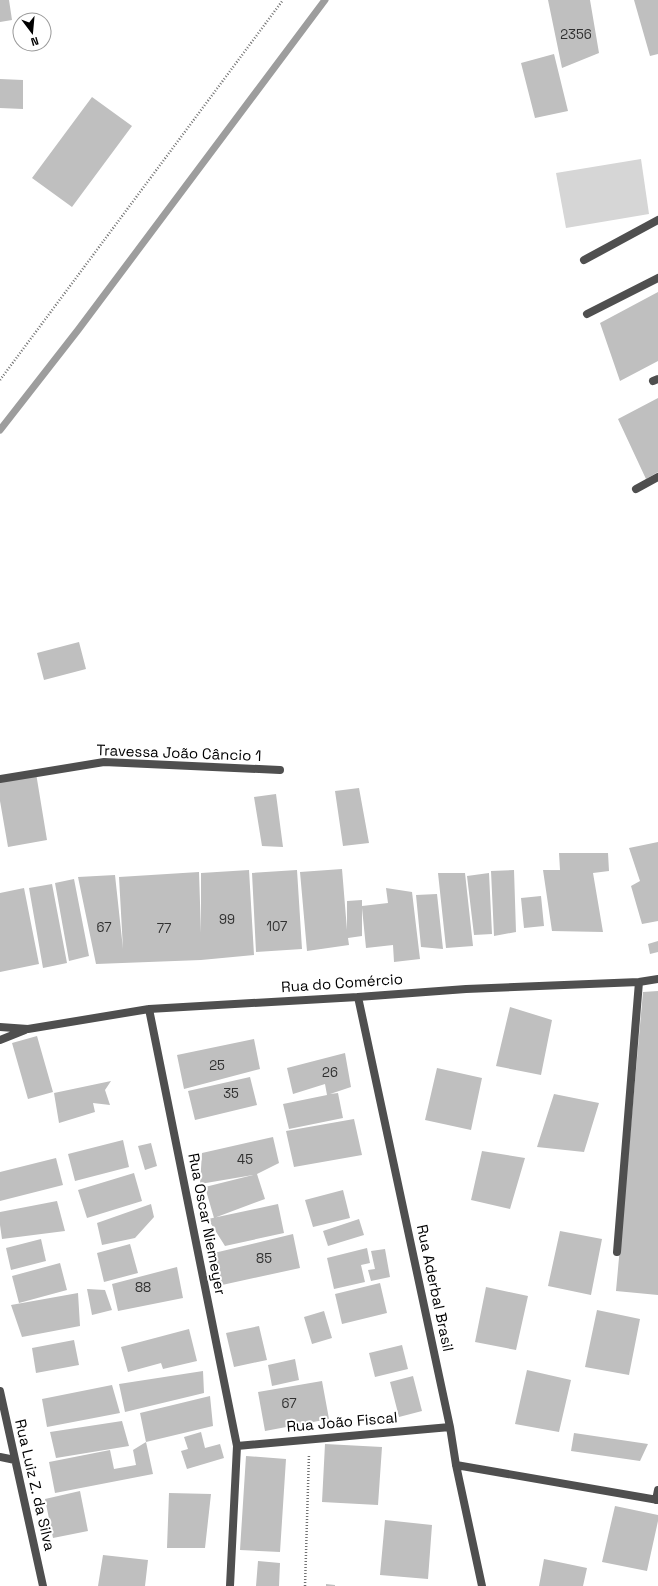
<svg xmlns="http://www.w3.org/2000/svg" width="658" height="1586" font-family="'Space Grotesk',sans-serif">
	<rect width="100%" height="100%" fill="#fff"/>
	<!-- garden -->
	<path fill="#d6d6d6" d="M641 159 649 214 566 228 556 173Z"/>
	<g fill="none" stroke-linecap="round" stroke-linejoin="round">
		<!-- stream -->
		<path stroke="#9d9d9d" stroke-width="7" d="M0 430 78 330 325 0"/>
	</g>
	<!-- building -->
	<path fill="#bfbfbf" d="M0 0H9L12 20 0 22Z
		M548 0H590L599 53 562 68Z
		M634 0H658V54L650 56Z
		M554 54 568 111 535 118 521 63Z
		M0 79 23 80V109L0 108Z
		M92 97 132 126 72 207 32 178Z
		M658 292V361L620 381 600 323Z
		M658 398V472L646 479 618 419Z
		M79 642 86 669 44 680 37 653Z
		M36 773 47 840 8 847 0 801V780Z
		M359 788 369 843 343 846 335 791Z
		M276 794 283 847 262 846 254 797Z
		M658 842V921L642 924 631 886 640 881 629 848Z
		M559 853H608L609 871 593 873 603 932 552 931 543 870H560Z
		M342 869 347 930V901L362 900V906L388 903 386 888 412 892 420 959 394 962 393 945 366 948 362 908V936L348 938 349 945 307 951 300 872Z
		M249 870 254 955 201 960 96 964 78 877 115 875 123 949 119 877 199 872 201 933V873Z
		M297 870 302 949 256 952 252 873Z
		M514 870 516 932 494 936 491 871Z
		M438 873H465L473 946 446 948Z
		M489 873 492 934 474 935 467 876Z
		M74 879 89 956 69 961 55 883Z
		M52 884 67 963 43 968 29 888Z
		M24 888 39 964 0 972V893Z
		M437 894 443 949 421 947 416 895Z
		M541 896 544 926 524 928 521 898Z
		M658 941V952L650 954 648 944Z
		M658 991V1295L616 1291 643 992Z
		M510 1007 552 1020 541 1075 496 1066Z
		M37 1036 53 1092 28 1099 12 1043Z
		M254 1039 260 1069 184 1089 177 1055Z
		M345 1053 351 1087 330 1094 338 1093 343 1118 289 1129 283 1104 327 1095 325 1084 293 1094 287 1068Z
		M437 1068 482 1078 471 1130 425 1120Z
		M250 1077 257 1105 195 1120 188 1091Z
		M111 1081 105 1090 110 1105 93 1103 95 1112 59 1123 54 1093Z
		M554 1094 599 1103 584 1152 537 1147Z
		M354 1119 362 1155 294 1167 286 1131Z
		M273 1137 279 1163 257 1174 265 1199 214 1218 205 1187 253 1175 200 1184 202 1153Z
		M123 1140 129 1167 75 1181 68 1154Z
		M151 1143 157 1166 145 1170 138 1146Z
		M482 1151 525 1158 510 1209 471 1200Z
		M56 1158 63 1185 0 1201V1172Z
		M134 1173 142 1201 87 1218 78 1190Z
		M343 1190 350 1218 313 1227 305 1200Z
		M57 1201 65 1231 2 1239 0 1225V1212Z
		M151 1204 154 1217 135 1238 102 1245 97 1223Z
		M278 1204 284 1233 225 1246 208 1219Z
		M359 1219 364 1235 328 1246 323 1231Z
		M560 1231 602 1239 591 1295 548 1286Z
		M293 1234 300 1268 222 1285 214 1253Z
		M41 1239 46 1261 11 1270 6 1248Z
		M130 1244 138 1273 104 1282 97 1253Z
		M367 1248 370 1263 361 1265 365 1282 334 1289 327 1258Z
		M385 1249 390 1277 371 1281 368 1270 375 1269 371 1251Z
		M60 1263 67 1290 19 1303 12 1276Z
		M177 1267 183 1298 118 1311 112 1284Z
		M380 1283 387 1313 342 1324 335 1294Z
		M486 1287 528 1296 516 1350 475 1342Z
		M87 1289 105 1290 112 1310 92 1315Z
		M78 1293 80 1326 22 1337 11 1305Z
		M597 1310 640 1319 629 1375 585 1367Z
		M324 1311 332 1338 312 1344 304 1317Z
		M259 1326 267 1360 234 1367 226 1333Z
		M189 1329 197 1361 163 1369 161 1363 128 1372 121 1347Z
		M74 1340 79 1365 36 1373 32 1348Z
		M402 1345 408 1369 375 1377 369 1353Z
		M295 1359 299 1380 272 1386 268 1365Z
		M527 1370 571 1380 559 1432 515 1424Z
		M203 1371 204 1393 125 1412 119 1384Z
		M413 1376 422 1411 399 1417 390 1382Z
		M322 1381 329 1419 265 1431 258 1392Z
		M112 1385 120 1413 47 1427 42 1399Z
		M210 1396 213 1426 146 1442 153 1474 55 1493 49 1462 110 1450 114 1469 136 1465 133 1450 146 1442 140 1413Z
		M122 1421 129 1446 56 1458 50 1432Z
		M201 1432 205 1448 220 1444 224 1458 187 1469 181 1451 188 1449 184 1437Z
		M574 1433 648 1444 640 1461 571 1451Z
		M325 1444 382 1447 378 1505 322 1502Z
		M246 1456 286 1459 280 1552 240 1550Z
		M80 1491 88 1531 53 1538 45 1499Z
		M169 1493 211 1494 205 1548H167Z
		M615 1506 658 1515V1521L647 1571 602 1562Z
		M385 1520 432 1525 428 1579 380 1575Z
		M103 1555 148 1560 145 1586H98Z
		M544 1559 587 1568 583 1586H539Z
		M258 1561 280 1563 279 1586H256Z
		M326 1584 335 1585V1586H326Z"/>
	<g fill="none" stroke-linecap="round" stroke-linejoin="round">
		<!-- path -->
		<path stroke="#717171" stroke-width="2.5" stroke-dasharray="1 2" stroke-linecap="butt" d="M0 380 283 0
			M305 1586 309 1454"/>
		<!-- minor -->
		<path stroke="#4f4f4f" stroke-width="8" d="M584 260 658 220
			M587 314 658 278
			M653 381 658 379
			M636 489 658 477
			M0 779 104 762 280 770
			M358 997 450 1427 456 1465 482 1586
			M149 1009 237 1446 230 1586
			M0 1027 28 1029 149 1009 358 997 466 989 639 982 658 979
			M0 1040 25 1030
			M617 1252 639 982
			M0 1391 43 1586
			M237 1446 450 1427
			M0 1457 15 1460
			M456 1465 658 1500
			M656 1500 658 1490"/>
	</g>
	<g text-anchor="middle" stroke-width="4" stroke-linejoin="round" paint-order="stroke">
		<!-- number labels -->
		<g font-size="13" fill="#303030">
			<text x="576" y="39">2356</text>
			<text x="227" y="924">99</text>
			<text x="277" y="931">107</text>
			<text x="104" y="932">67</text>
			<text x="164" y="933">77</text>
			<text x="217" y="1070">25</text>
			<text x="330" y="1077">26</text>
			<text x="231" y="1098">35</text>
			<text x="245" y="1164">45</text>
			<text x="264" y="1263">85</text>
			<text x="143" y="1292">88</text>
			<text x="289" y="1408">67</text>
		</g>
		<!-- street labels -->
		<g font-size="15" fill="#000" stroke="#fff">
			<text transform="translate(179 753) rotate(2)" y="5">Travessa João Câncio 1</text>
			<text transform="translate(342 983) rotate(-4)" y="5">Rua do Comércio</text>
			<text transform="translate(207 1224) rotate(79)" y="5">Rua Oscar Niemeyer</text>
			<text transform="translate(435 1288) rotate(78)" y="5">Rua Aderbal Brasil</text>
			<text transform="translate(342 1422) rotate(-5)" y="5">Rua João Fiscal</text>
			<text transform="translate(35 1485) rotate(77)" y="5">Rua Luiz Z. da Silva</text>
		</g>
	</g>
	<!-- north arrow -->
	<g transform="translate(32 32) rotate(164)"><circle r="19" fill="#ffffff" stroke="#999999"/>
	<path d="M0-3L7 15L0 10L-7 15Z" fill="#000000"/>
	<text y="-6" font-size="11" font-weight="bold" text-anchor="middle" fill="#000000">N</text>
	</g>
</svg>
